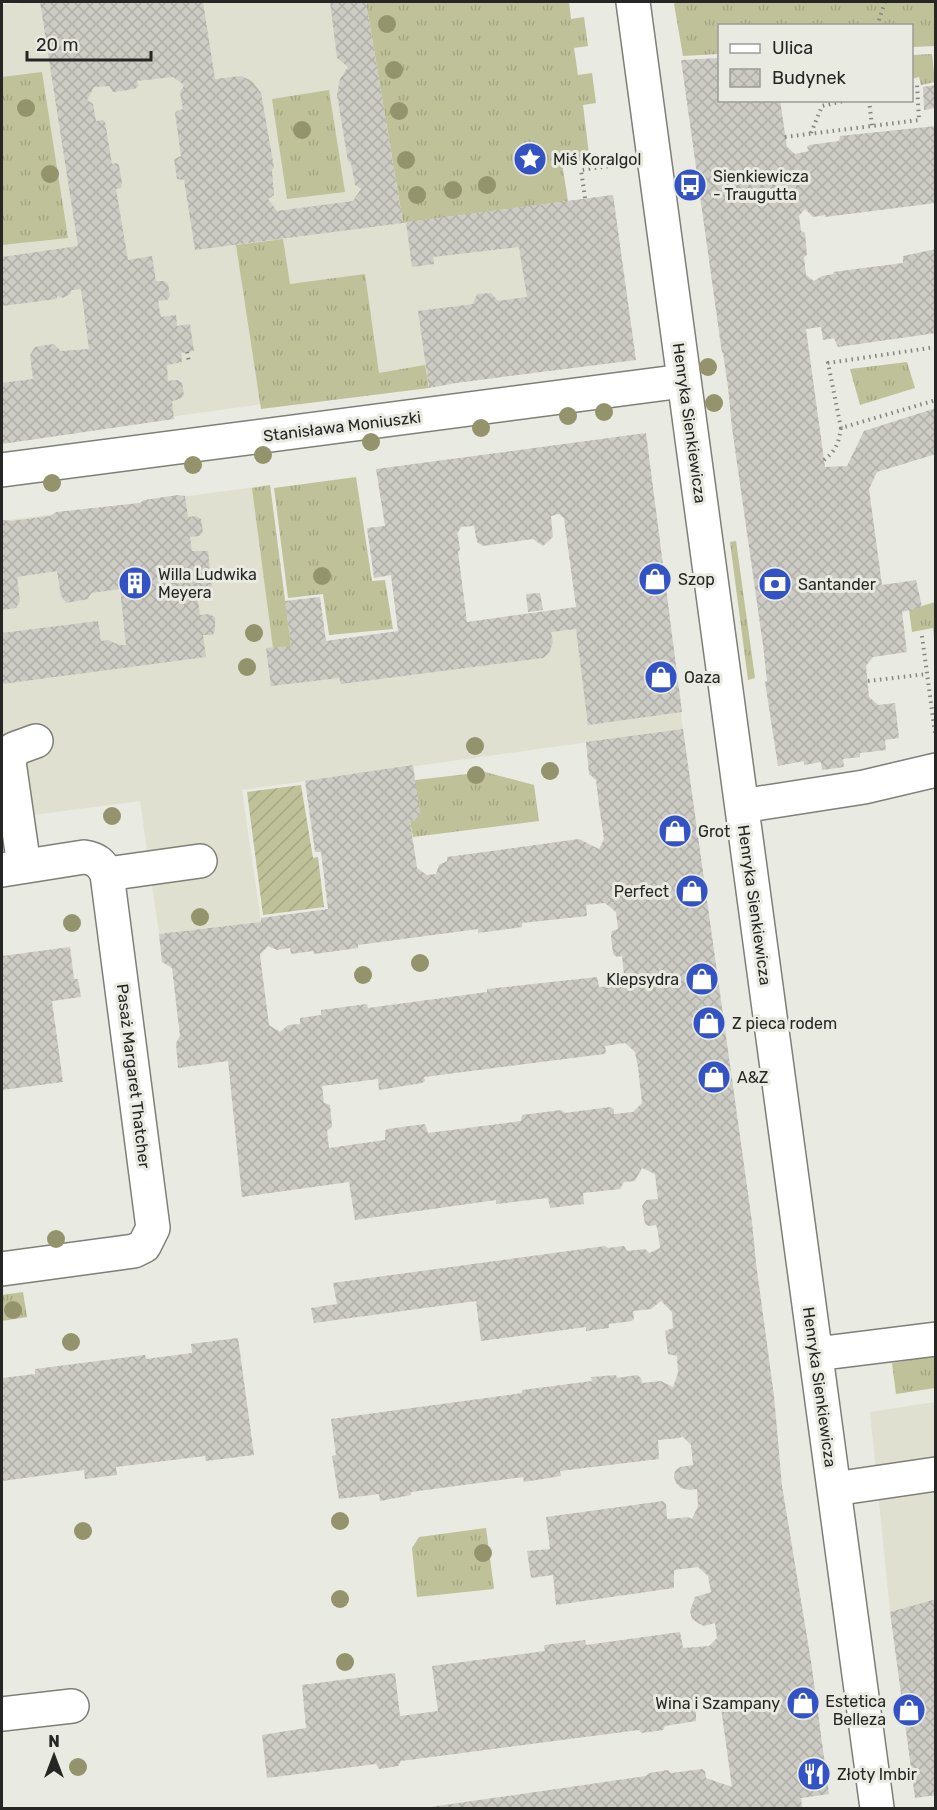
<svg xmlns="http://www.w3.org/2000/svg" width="937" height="1810" font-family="Rubik,sans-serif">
	<defs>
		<pattern id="grass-tufts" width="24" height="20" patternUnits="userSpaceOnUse" patternTransform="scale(1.5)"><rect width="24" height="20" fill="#bfc199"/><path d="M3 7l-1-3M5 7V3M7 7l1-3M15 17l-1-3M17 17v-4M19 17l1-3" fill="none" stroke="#a4a684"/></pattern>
		<pattern id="garden-furrows" width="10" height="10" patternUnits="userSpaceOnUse" patternTransform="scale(1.5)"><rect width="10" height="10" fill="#bfc199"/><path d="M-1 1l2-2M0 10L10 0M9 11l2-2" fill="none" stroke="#a4a684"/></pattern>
		<pattern id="building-cross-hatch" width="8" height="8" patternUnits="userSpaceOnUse" patternTransform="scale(1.5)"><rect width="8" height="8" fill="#ccccc4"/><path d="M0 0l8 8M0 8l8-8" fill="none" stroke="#afafa8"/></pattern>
	</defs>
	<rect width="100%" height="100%" fill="#e9eae1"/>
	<!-- built -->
	<path fill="#dfe0d0" d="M31 2H366L403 223 613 195 634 353 2 440V5Z
		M270 485 291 646 666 596 683 729 242 790 261 922 159 934 140 801 2 819V521Z
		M935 1402V1599L890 1612 870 1412Z"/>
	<!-- grass -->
	<path fill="url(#grass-tufts)" d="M366 2H569L571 19 584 17 588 46 574 48 578 75 592 73 596 103 583 105 589 155 586 160 562 163 568 201 403 223Z
		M676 2H935V46L912 47V26H720L719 54 683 56 674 4Z
		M932 54 935 82 921 85 919 77 912 79V55Z
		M42 72 68 238 2 245V77Z
		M329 90 345 192 287 199 272 99Z
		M283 239 290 284 365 274 379 373 425 365 429 388 261 409 236 245Z
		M907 362 915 388 860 405 850 369Z
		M356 477 372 581 385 580 393 629 329 635 323 594 288 598 274 488Z
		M270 485 291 646 273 648 252 488Z
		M736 541 755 678 748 680 730 542Z
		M935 602V649L933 628 912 632 909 610Z
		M485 772 534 785 539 821 413 837 410 821 416 820 415 780Z
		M23 1292 27 1317 2 1321V1295Z
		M935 1356V1388L896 1394 892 1363Z
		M486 1528 494 1589 417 1597 412 1548 419 1537Z"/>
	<!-- garden -->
	<path fill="url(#garden-furrows)" d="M301 785 313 858 318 857 324 907 263 915 247 792Z"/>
	<!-- building -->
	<path fill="url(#building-cross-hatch)" fill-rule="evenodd" d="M40 2H203L215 79 241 76 252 81 261 93 274 167 272 170 274 195 268 199 277 211 353 201 361 189 355 185 351 163 348 161 337 95 340 79 348 67 337 58 330 2H366L403 223 195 250 184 180 177 179 174 159 181 156 175 113 177 111 183 109 180 93 184 85 173 77 137 81 138 86 135 89 113 92 109 86 94 87 87 100 93 104 96 121 103 120 105 122 112 164 116 163 119 165 122 183 121 188 116 189 128 260 152 256 156 281H164L168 284 170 296 167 300 158 301 161 317 176 315 177 326 190 324 194 351 181 353 182 362 167 365 168 381 178 380 182 383 184 395 180 399 172 401 174 419 2 444V383L33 379 30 355 35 347 54 344 61 351 89 349 81 289 72 290 70 294 63 298 57 296V299L2 306V257L78 246Z
		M720 58V100H780L787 147 795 154 809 151 807 147 809 145 839 141 840 136 936 126V203L825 217V215L813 217 805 209 799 216 801 231 805 233 807 255 804 257 806 275 814 281 822 276 834 274 833 272 903 263V256L936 249V333L838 347 834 338 823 340 821 327 806 329 825 467 847 466 864 431 936 408V454L877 472 869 489 882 585 916 580 922 607 902 612 907 652 873 657 866 666 869 697 878 705 895 703 899 738 885 740 886 750 860 753V757L843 759 844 767 822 770 821 762 804 765V761L778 766 765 682 767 681 763 645 732 428 728 387 723 353H722L681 60Z
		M936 85V108L924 110 923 87Z
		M613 195 636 360 456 383 429 388 418 311 473 304 477 294 491 293 498 301 527 297 519 247 433 257 434 264 412 267 406 222Z
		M646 433 682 712 588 725 576 629 551 632 553 642 549 653 543 658 341 684 339 678 271 686 266 648 291 646 285 601 320 597 326 641 398 631 391 575 374 578 367 528 385 526 376 469ZM559 514 564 518 576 607 467 622 458 552 460 550 458 535 457 534 461 527 474 526 477 542 483 546 533 539 543 546 553 537 551 516Z
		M178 495 185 496 188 517 196 516 201 519 203 532 199 536 190 537 192 551H208L213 598 198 601 200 615 209 614 215 617V630L213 635H203L206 657 2 684V633L98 621 101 641 108 640 119 645H126L120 589 91 593 88 599 66 603 61 596 57 571 17 577 20 601 16 608 2 610V520L12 521 50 516 56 512 140 503 144 500Z
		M540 593 543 610 528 612 526 594Z
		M683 729 752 1222 756 1263 774 1396 782 1486 811 1661 829 1794 801 1798 802 1808H424L646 1776 649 1773 668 1770 671 1773 702 1769 705 1771 706 1778 732 1787 720 1701 696 1704V1721L665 1726 663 1730 642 1733 639 1730 401 1761 398 1766 379 1769 376 1764 267 1778 262 1735 306 1728 302 1685 395 1673 400 1716 438 1711 432 1666 545 1651 544 1645 585 1640 586 1645 680 1632 683 1648 709 1646 717 1638 715 1623 704 1626 698 1623 692 1619 690 1611 695 1597 711 1592 708 1576 698 1567 674 1570V1588L556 1605 553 1575 531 1578 527 1551 550 1549 546 1517 663 1501 666 1504 667 1519 688 1517 692 1519 698 1506 697 1489 689 1490 681 1488 676 1483 674 1477 675 1471 680 1467 693 1465 691 1445 682 1436 680 1438 658 1440 659 1459 560 1471 561 1476 524 1482 523 1477 411 1492V1495L380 1501 379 1494 339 1499 332 1456 336 1455 331 1419 522 1393V1390L592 1381 591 1377 616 1375 617 1378 637 1375 641 1378 642 1383 661 1381 673 1387 678 1373 677 1356 668 1354 665 1331 673 1328 672 1312 661 1301 651 1309 633 1311 634 1318 632 1321 609 1324V1328L586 1331V1327L481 1341 476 1301 314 1323 311 1308 337 1304 333 1283 605 1246 608 1248 624 1246 627 1251 645 1249 649 1253 660 1248 658 1232 656 1225 649 1226 645 1224 642 1206 646 1200 658 1199 655 1174 642 1168 635 1181 624 1182 620 1189 583 1193 584 1204 550 1208 548 1198 496 1204V1200L355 1220 349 1182 242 1197 228 1061 178 1068 176 1043 180 1036 172 968 162 962 159 934 261 922V918L328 909 321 852H315L305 781 413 765 420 813 416 820 410 821 417 868 427 875 436 874 439 865 447 861V857L579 839 599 849 604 839 599 805 596 780 589 774 586 742ZM605 903 616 912 618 929 612 931 611 936 613 954 617 957 622 956 624 975 616 986 599 987 597 977 487 989V992L368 1008 367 1004 321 1010V1015L300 1018V1024L288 1025 280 1032 269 1025 260 955 268 946 277 950 290 948 291 954 313 951 314 954 358 948V945L478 929V933L522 927V923L587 916 586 905ZM625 1043 635 1052 638 1067 642 1103 633 1112 614 1114V1109L610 1107 565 1113 561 1110 522 1115 521 1121 428 1133 425 1124 387 1129 385 1131V1140L329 1148 327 1131 332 1127 330 1105 324 1103 322 1086 378 1079 379 1090 422 1083 425 1081 424 1077 604 1054 606 1052 605 1046Z
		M70 947 74 979H78L81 997 52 1001 63 1082 2 1090V956Z
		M238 1338 254 1455 206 1461 205 1456 116 1467 117 1475 85 1479 84 1470 2 1481V1378L35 1374V1369L145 1355 146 1359 192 1353 191 1344Z
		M936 1599V1795L915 1798 890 1612Z"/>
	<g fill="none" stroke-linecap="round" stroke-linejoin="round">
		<defs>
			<path id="minor" d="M633 2 877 1808
				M2 470 683 381
				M742 806 864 787 936 770
				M24 866 9 762 14 749 36 741
				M2 870 84 857C97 859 101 863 107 874L153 1228 144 1246 134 1251 2 1269
				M107 874 200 861
				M816 1354 936 1339
				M834 1489 936 1474
				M2 1714 72 1706"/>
		</defs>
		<!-- minor casing -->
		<use href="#minor" stroke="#7e7f77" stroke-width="36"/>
		<!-- path -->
		<path stroke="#858680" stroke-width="4" stroke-dasharray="1.5 4.5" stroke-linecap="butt" d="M877 26 885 2
			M869 100 872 126
			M811 133 822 106 848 100
			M785 137 919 120 917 85 912 86
			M585 198 581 170 617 165
			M936 347 828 363 841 428 936 400
			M187 352 189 362
			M824 460C836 451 839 442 841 428
			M922 636 935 733
			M868 681 927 674"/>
		<!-- minor -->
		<use href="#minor" stroke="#fff" stroke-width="33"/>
	</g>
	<!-- trees -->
	<g fill="#94946c">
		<circle cx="387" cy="24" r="9"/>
		<circle cx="394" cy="70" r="9"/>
		<circle cx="26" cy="108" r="9"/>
		<circle cx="399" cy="111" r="9"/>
		<circle cx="302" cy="130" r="9"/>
		<circle cx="406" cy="160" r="9"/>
		<circle cx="50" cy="174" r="9"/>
		<circle cx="487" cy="185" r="9"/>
		<circle cx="453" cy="190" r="9"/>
		<circle cx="417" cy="195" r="9"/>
		<circle cx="708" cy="367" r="9"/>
		<circle cx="714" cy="403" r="9"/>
		<circle cx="604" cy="412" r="9"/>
		<circle cx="568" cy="416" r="9"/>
		<circle cx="481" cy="428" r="9"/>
		<circle cx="371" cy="442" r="9"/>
		<circle cx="263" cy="455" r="9"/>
		<circle cx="193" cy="465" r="9"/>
		<circle cx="52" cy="483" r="9"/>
		<circle cx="322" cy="576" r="9"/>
		<circle cx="254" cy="633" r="9"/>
		<circle cx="247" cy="667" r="9"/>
		<circle cx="475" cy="746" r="9"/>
		<circle cx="550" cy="771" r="9"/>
		<circle cx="476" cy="775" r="9"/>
		<circle cx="112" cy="816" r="9"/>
		<circle cx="200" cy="917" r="9"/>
		<circle cx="72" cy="923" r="9"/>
		<circle cx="420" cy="963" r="9"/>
		<circle cx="363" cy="975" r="9"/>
		<circle cx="56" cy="1239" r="9"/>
		<circle cx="13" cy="1310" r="9"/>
		<circle cx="71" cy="1342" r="9"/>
		<circle cx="340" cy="1521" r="9"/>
		<circle cx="83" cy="1531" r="9"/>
		<circle cx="483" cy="1553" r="9"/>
		<circle cx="340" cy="1599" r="9"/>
		<circle cx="345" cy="1662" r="9"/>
		<circle cx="78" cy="1767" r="9"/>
	</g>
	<!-- icons -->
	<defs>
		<symbol id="sight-disc" viewBox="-11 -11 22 22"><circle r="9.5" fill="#3352c3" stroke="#e9eae1"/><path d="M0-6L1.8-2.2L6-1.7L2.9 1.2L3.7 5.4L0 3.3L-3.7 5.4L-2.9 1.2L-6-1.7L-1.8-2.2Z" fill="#fff"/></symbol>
		<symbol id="bus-disc" viewBox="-11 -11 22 22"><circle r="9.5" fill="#3352c3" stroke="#e9eae1"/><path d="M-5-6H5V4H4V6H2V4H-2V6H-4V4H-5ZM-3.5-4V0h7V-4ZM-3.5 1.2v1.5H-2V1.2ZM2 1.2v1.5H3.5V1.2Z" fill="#fff"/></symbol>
		<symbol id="shop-disc" viewBox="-11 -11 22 22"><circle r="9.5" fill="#3352c3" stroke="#e9eae1"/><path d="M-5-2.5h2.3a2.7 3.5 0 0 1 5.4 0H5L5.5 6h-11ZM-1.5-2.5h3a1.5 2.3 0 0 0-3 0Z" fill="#fff"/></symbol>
		<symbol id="building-disc" viewBox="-11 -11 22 22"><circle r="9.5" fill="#3352c3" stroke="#e9eae1"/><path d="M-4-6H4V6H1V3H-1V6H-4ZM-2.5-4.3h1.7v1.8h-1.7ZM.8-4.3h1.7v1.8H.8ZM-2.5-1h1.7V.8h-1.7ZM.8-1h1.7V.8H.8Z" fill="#fff"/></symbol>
		<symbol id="bank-disc" viewBox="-11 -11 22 22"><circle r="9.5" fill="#3352c3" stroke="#e9eae1"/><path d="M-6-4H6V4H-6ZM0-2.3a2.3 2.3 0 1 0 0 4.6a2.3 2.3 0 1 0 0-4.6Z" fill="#fff"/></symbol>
		<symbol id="restaurant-disc" viewBox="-11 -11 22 22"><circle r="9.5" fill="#3352c3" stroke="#e9eae1"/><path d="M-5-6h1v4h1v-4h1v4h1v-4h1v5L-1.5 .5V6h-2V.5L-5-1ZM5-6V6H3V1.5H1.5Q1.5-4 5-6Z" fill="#fff"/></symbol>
	</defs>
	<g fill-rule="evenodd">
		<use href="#sight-disc" x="511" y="140" width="38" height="38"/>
		<use href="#bus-disc" x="671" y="166" width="38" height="38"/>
		<use href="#shop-disc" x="636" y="560" width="38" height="38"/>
		<use href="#building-disc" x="116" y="564" width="38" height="38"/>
		<use href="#bank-disc" x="756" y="565" width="38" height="38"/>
		<use href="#shop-disc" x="642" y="658" width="38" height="38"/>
		<use href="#shop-disc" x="656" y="812" width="38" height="38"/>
		<use href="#shop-disc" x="673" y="872" width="38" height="38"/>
		<use href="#shop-disc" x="683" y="960" width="38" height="38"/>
		<use href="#shop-disc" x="690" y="1004" width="38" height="38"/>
		<use href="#shop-disc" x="695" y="1058" width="38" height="38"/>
		<use href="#shop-disc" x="784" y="1684" width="38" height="38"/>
		<use href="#shop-disc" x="890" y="1691" width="38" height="38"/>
		<use href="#restaurant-disc" x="795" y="1755" width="38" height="38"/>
	</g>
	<g text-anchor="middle" stroke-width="6" stroke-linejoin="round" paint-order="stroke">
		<!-- poi labels -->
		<g font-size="16" fill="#262724" stroke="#e9eae1" text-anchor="start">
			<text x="553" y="165">Miś Koralgol</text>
			<text x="713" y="182">Sienkiewicza<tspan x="713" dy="18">- Traugutta</tspan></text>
			<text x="158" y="580">Willa Ludwika<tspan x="158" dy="18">Meyera</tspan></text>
			<text x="678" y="585">Szop</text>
			<text x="798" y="590">Santander</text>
			<text x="684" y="683">Oaza</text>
			<text x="698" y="837">Grot</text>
			<text x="669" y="897" text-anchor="end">Perfect</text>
			<text x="679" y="985" text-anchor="end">Klepsydra</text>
			<text x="732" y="1029">Z pieca rodem</text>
			<text x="737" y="1083">A&amp;Z</text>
			<text x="886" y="1707" text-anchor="end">Estetica<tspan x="886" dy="18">Belleza</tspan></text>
			<text x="780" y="1709" text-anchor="end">Wina i Szampany</text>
			<text x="837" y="1780">Złoty Imbir</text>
		</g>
		<!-- street labels -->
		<g font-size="16" fill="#262724" stroke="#e9eae1">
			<text transform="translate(690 423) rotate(82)" y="6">Henryka Sienkiewicza</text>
			<text transform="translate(342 426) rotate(-7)" y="6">Stanisława Moniuszki</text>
			<text transform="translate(755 905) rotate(82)" y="6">Henryka Sienkiewicza</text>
			<text transform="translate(134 1076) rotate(83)" y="6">Pasaż Margaret Thatcher</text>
			<text transform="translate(820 1387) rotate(82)" y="6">Henryka Sienkiewicza</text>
		</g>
	</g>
	<!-- border -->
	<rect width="937" height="1810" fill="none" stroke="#262724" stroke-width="6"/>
	<!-- legend -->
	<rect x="718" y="24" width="195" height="78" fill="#e9eae1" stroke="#9b9c95" stroke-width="1.5"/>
	<rect x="730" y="44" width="30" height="9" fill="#ffffff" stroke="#9b9c95" stroke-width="1.5"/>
	<text x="772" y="54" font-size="18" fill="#262724">Ulica</text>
	<rect x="730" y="69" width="30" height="18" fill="url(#building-cross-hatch)" stroke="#9b9c95" stroke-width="1.5"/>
	<text x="772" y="84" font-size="18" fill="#262724">Budynek</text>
	<!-- north arrow -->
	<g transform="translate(54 1756)" stroke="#e9eae1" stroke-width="4.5" paint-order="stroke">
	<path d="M0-4.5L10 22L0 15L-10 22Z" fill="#262724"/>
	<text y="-9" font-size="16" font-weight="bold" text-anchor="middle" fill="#262724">N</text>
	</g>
	<!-- scale -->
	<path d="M27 51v9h124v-9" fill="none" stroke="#262724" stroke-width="3"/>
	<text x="36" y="51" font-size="18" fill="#262724" stroke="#e9eae1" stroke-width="4.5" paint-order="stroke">20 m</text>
</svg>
